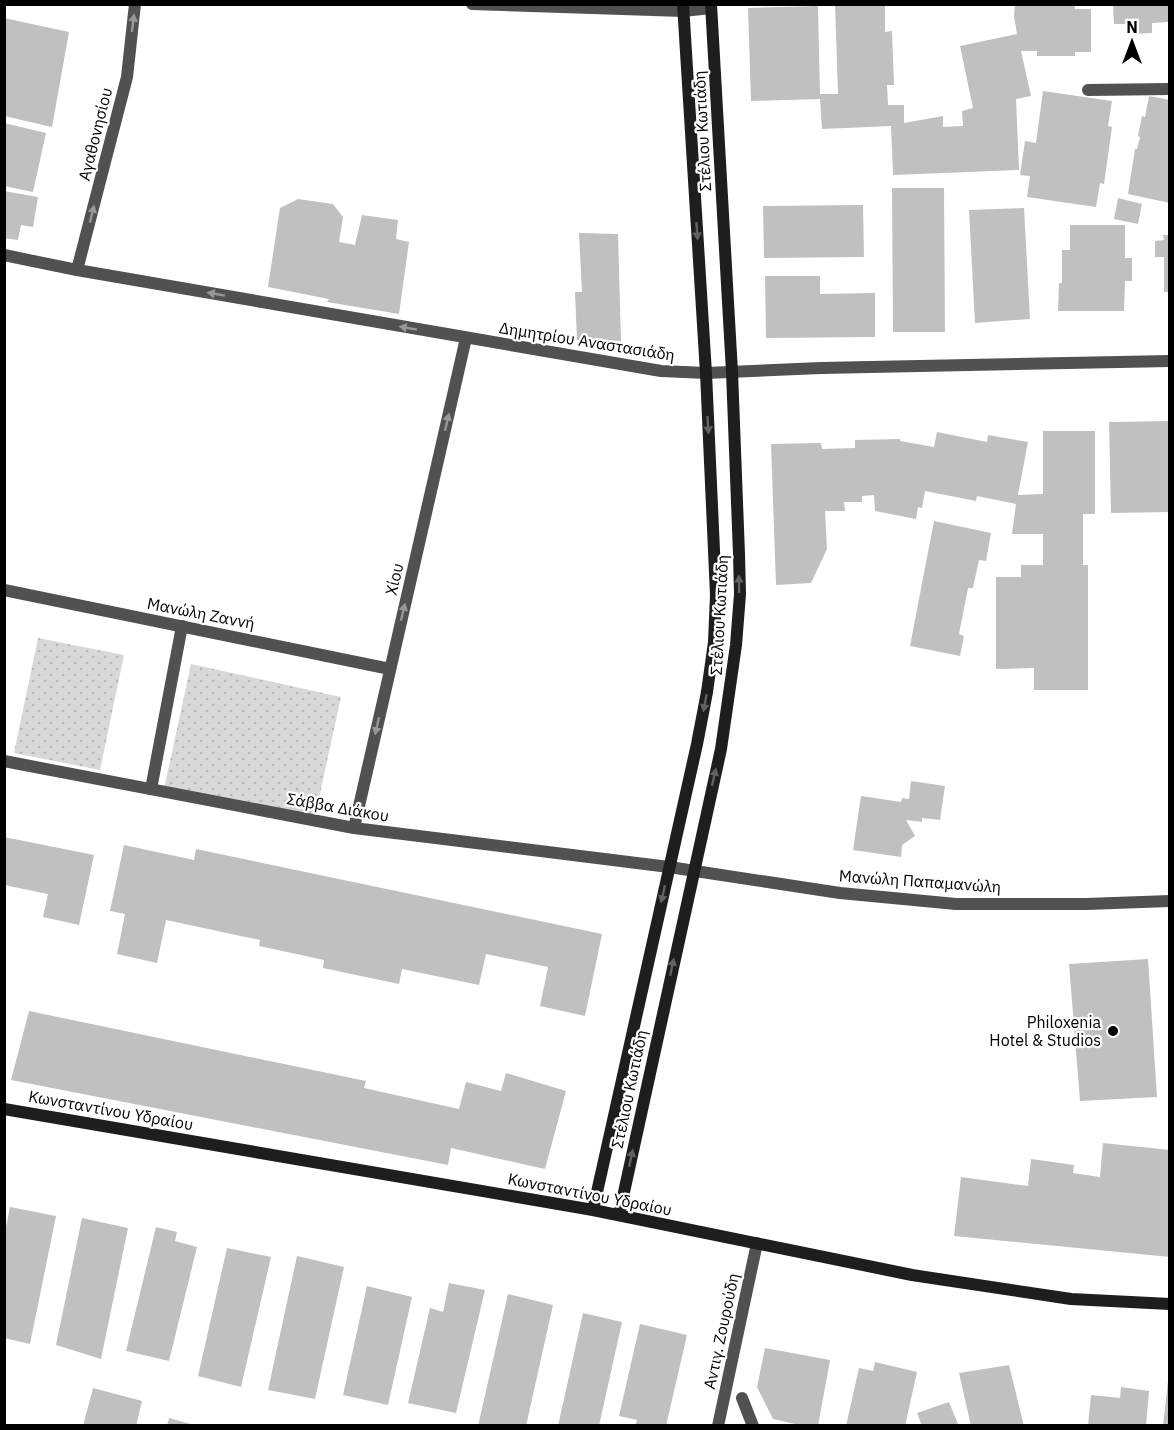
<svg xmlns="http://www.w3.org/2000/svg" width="1174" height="1430" font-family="'IBM Plex Sans',sans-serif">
	<defs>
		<pattern id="park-dots" width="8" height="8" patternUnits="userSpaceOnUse" patternTransform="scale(1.5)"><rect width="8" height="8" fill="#d8d8d8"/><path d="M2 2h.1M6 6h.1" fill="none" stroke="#b8b8b8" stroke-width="1.8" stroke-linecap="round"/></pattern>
	</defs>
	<rect width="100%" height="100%" fill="#fff"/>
	<!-- park -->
	<path fill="url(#park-dots)" d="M38 638 124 655 100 770 14 753Z
		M191 664 341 697 314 821 164 789Z"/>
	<!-- building -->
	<path fill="#c0c0c0" d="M835 4H885V32L892 31 894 85H887L888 105H904V123L943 116V127L963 126 962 111 973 108 960 46 1017 34 1014 16 1015 4H1075V9H1091V52H1075V56H1037V51H1021L1031 96 1016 99 1019 170 893 175 891 126 822 129 820 99 751 101 748 8 818 6 820 94H838Z
		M1113 4H1170V22L1152 23V33L1126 34 1125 24H1114Z
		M4 18 69 32 52 127 4 116Z
		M1043 91 1112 101 1108 126 1112 127 1104 184 1100 183 1096 207 1027 197 1030 176 1020 175 1025 141 1036 143Z
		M1149 96 1170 100V203L1128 194 1135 149H1137L1140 137 1138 136 1142 116 1145 117Z
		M4 123 46 133 33 192 4 186Z
		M892 188H944L945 332H893Z
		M4 191 38 197 33 227 21 225 18 240 4 238Z
		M1118 198 1142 204 1138 224 1114 219Z
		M298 199 333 204 343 217 339 242 355 245 362 215 398 220 396 239 409 242 399 314 327 302 329 299 268 287 280 208Z
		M863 205 864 257 764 258 763 206Z
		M1024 208 1030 319 975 323 969 210Z
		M1070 225H1125V258H1132V281H1125L1124 311H1058L1059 283H1062V250H1070Z
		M579 233 618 234 621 341 577 340 575 292H582Z
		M1163 235H1170V292H1164V257H1155V241L1164 240Z
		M765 276H820V294L875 293V337L766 338Z
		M1170 421V512L1111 513 1109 422Z
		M1043 431H1095V514H1083V565H1088V690H1034V668L996 669V577H1021V565H1043V534H1012L1016 504 977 496 976 501 925 491 922 508 918 507 916 519 875 511 874 495 862 496V502H844L845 511H825L827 549 811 583 776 585 771 444 821 443 822 449 855 448V440L900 439V441L934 447 937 432 987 442 988 435 1028 442 1018 495 1043 494Z
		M934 521 991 533 986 561 979 560 973 588H968L959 634 964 636 960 656 910 646Z
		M911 781 945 786 940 820 922 818V822L906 820 915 836 902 845 901 857 853 850 861 796 901 802 902 798 909 799Z
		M4 837 94 855 79 925 43 917 48 894 4 885Z
		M124 845 194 860 196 849 602 934 585 1016 540 1006 548 967 486 954 479 985 402 969 399 984 323 968 324 960 259 946 260 940 166 920 157 963 117 954 125 914 110 911Z
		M1148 959 1157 1097 1080 1101 1069 964Z
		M29 1011 366 1081 364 1088 459 1109 466 1082 501 1091 506 1073 566 1091 545 1169 451 1148 448 1165 11 1080Z
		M1103 1143 1170 1150V1257L954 1236 961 1177 1028 1186 1031 1159 1074 1165 1073 1173 1100 1177Z
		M10 1207 56 1216 30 1344 4 1338V1237Z
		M82 1218 128 1228 101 1359 56 1345Z
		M156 1227 177 1232 175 1241 197 1247 169 1361 126 1351Z
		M227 1248 271 1257 241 1387 198 1376Z
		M297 1256 344 1267 315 1399 268 1390Z
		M449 1283 485 1290 456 1413 408 1403 430 1308 443 1312Z
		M367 1286 412 1297 388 1405 343 1395Z
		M508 1294 553 1305 526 1426H478Z
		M583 1313 622 1322 599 1426H558Z
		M640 1324 687 1335 666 1426H635L637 1420 619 1416Z
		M765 1348 830 1360 818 1426H804L773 1419 757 1387Z
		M875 1362 917 1372 905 1426H846L859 1368 873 1371Z
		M1009 1365 1024 1426H971L959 1373Z
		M1168 1381 1170 1426H1163Z
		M1121 1387 1149 1391 1146 1426H1088L1091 1395 1120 1398Z
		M93 1388 142 1401 136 1426H83Z
		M949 1402 958 1424 922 1426 917 1413Z
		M169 1418 194 1425V1426H167Z"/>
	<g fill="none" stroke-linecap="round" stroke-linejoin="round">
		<!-- lane -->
		<path stroke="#515151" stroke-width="12" d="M1088 90 1170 89
			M4 255 77 270
			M151 789 182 626
			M742 1398 753 1426"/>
		<!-- street -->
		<path stroke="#515151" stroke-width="12" d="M135 4 127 77 77 270 661 371 706 373 821 368 1170 361
			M472 4 683 11 711 8
			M4 590 390 669
			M4 761 354 828 669 867 840 893 956 904H1086L1170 901
			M354 828 466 338
			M718 1426 757 1243"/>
		<!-- secondary -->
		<path stroke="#1e1e1e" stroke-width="12" d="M4 1109 593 1210 912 1275 1071 1299 1170 1304
			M593 1210 697 744 707 692 714 642 716 595 706 373 683 4
			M619 1215 721 749 736 645 740 594 739 554 732 372 711 4"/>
	</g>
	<!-- one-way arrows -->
	<defs><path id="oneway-solid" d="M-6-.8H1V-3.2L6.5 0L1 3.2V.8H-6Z" transform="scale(1.5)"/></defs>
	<g fill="#979797">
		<use href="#oneway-solid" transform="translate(133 23) rotate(-83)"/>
		<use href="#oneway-solid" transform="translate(92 214) rotate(-76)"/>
		<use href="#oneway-solid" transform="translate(216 294) rotate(-170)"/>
		<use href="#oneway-solid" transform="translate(408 328) rotate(-170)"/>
		<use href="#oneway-solid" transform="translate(447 422) rotate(-77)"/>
		<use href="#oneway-solid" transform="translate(403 612) rotate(-77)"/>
		<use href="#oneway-solid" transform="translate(377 726) rotate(103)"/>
	</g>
	<g fill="#626262">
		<use href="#oneway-solid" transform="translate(697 231) rotate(86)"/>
		<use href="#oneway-solid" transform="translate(708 425) rotate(87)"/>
		<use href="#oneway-solid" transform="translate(739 584) rotate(-91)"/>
		<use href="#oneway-solid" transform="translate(705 703) rotate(101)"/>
		<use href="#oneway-solid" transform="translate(714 777) rotate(-77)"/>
		<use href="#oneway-solid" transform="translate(663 894) rotate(103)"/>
		<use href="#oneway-solid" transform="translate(672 967) rotate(-78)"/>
		<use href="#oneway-solid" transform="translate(631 1158) rotate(-78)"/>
	</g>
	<!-- markers -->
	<circle fill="#000" stroke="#fff" stroke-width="2" cx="1113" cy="1031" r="6"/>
	<g text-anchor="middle" stroke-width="4.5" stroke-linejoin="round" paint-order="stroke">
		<!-- street labels -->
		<g font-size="16" fill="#000" stroke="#fff">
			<text transform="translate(702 131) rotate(-93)" y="6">Στέλιου Κωτιάδη</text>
			<text transform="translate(95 134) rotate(-76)" y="6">Αγαθονησίου</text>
			<text transform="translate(587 341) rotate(9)" y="6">Δημητρίου Αναστασιάδη</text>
			<text transform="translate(394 579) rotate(-77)" y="6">Χίου</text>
			<text transform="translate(201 613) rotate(11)" y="6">Μανώλη Ζαννή</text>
			<text transform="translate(719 615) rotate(-87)" y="6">Στέλιου Κωτιάδη</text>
			<text transform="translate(338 807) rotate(10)" y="6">Σάββα Διάκου</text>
			<text transform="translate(920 881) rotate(4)" y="6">Μανώλη Παπαμανώλη</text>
			<text transform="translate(629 1089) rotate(-78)" y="6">Στέλιου Κωτιάδη</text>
			<text transform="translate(111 1110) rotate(10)" y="6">Κωνσταντίνου Υδραίου</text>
			<text transform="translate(590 1194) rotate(11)" y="6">Κωνσταντίνου Υδραίου</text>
			<text transform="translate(721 1331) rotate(-78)" y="6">Αντιγ. Ζουρούδη</text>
		</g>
		<!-- poi labels -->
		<g font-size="16" fill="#000" stroke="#fff" text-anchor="end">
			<text x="1101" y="1028">Philoxenia<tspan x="1101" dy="18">Hotel &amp; Studios</tspan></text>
		</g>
	</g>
	<!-- border -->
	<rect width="1174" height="1430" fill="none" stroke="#000000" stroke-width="12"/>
	<!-- north arrow -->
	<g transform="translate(1132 42)" stroke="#ffffff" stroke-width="4.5" paint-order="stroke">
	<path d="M0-4.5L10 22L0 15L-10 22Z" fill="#000000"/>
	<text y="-9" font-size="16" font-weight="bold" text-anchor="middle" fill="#000000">N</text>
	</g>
</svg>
